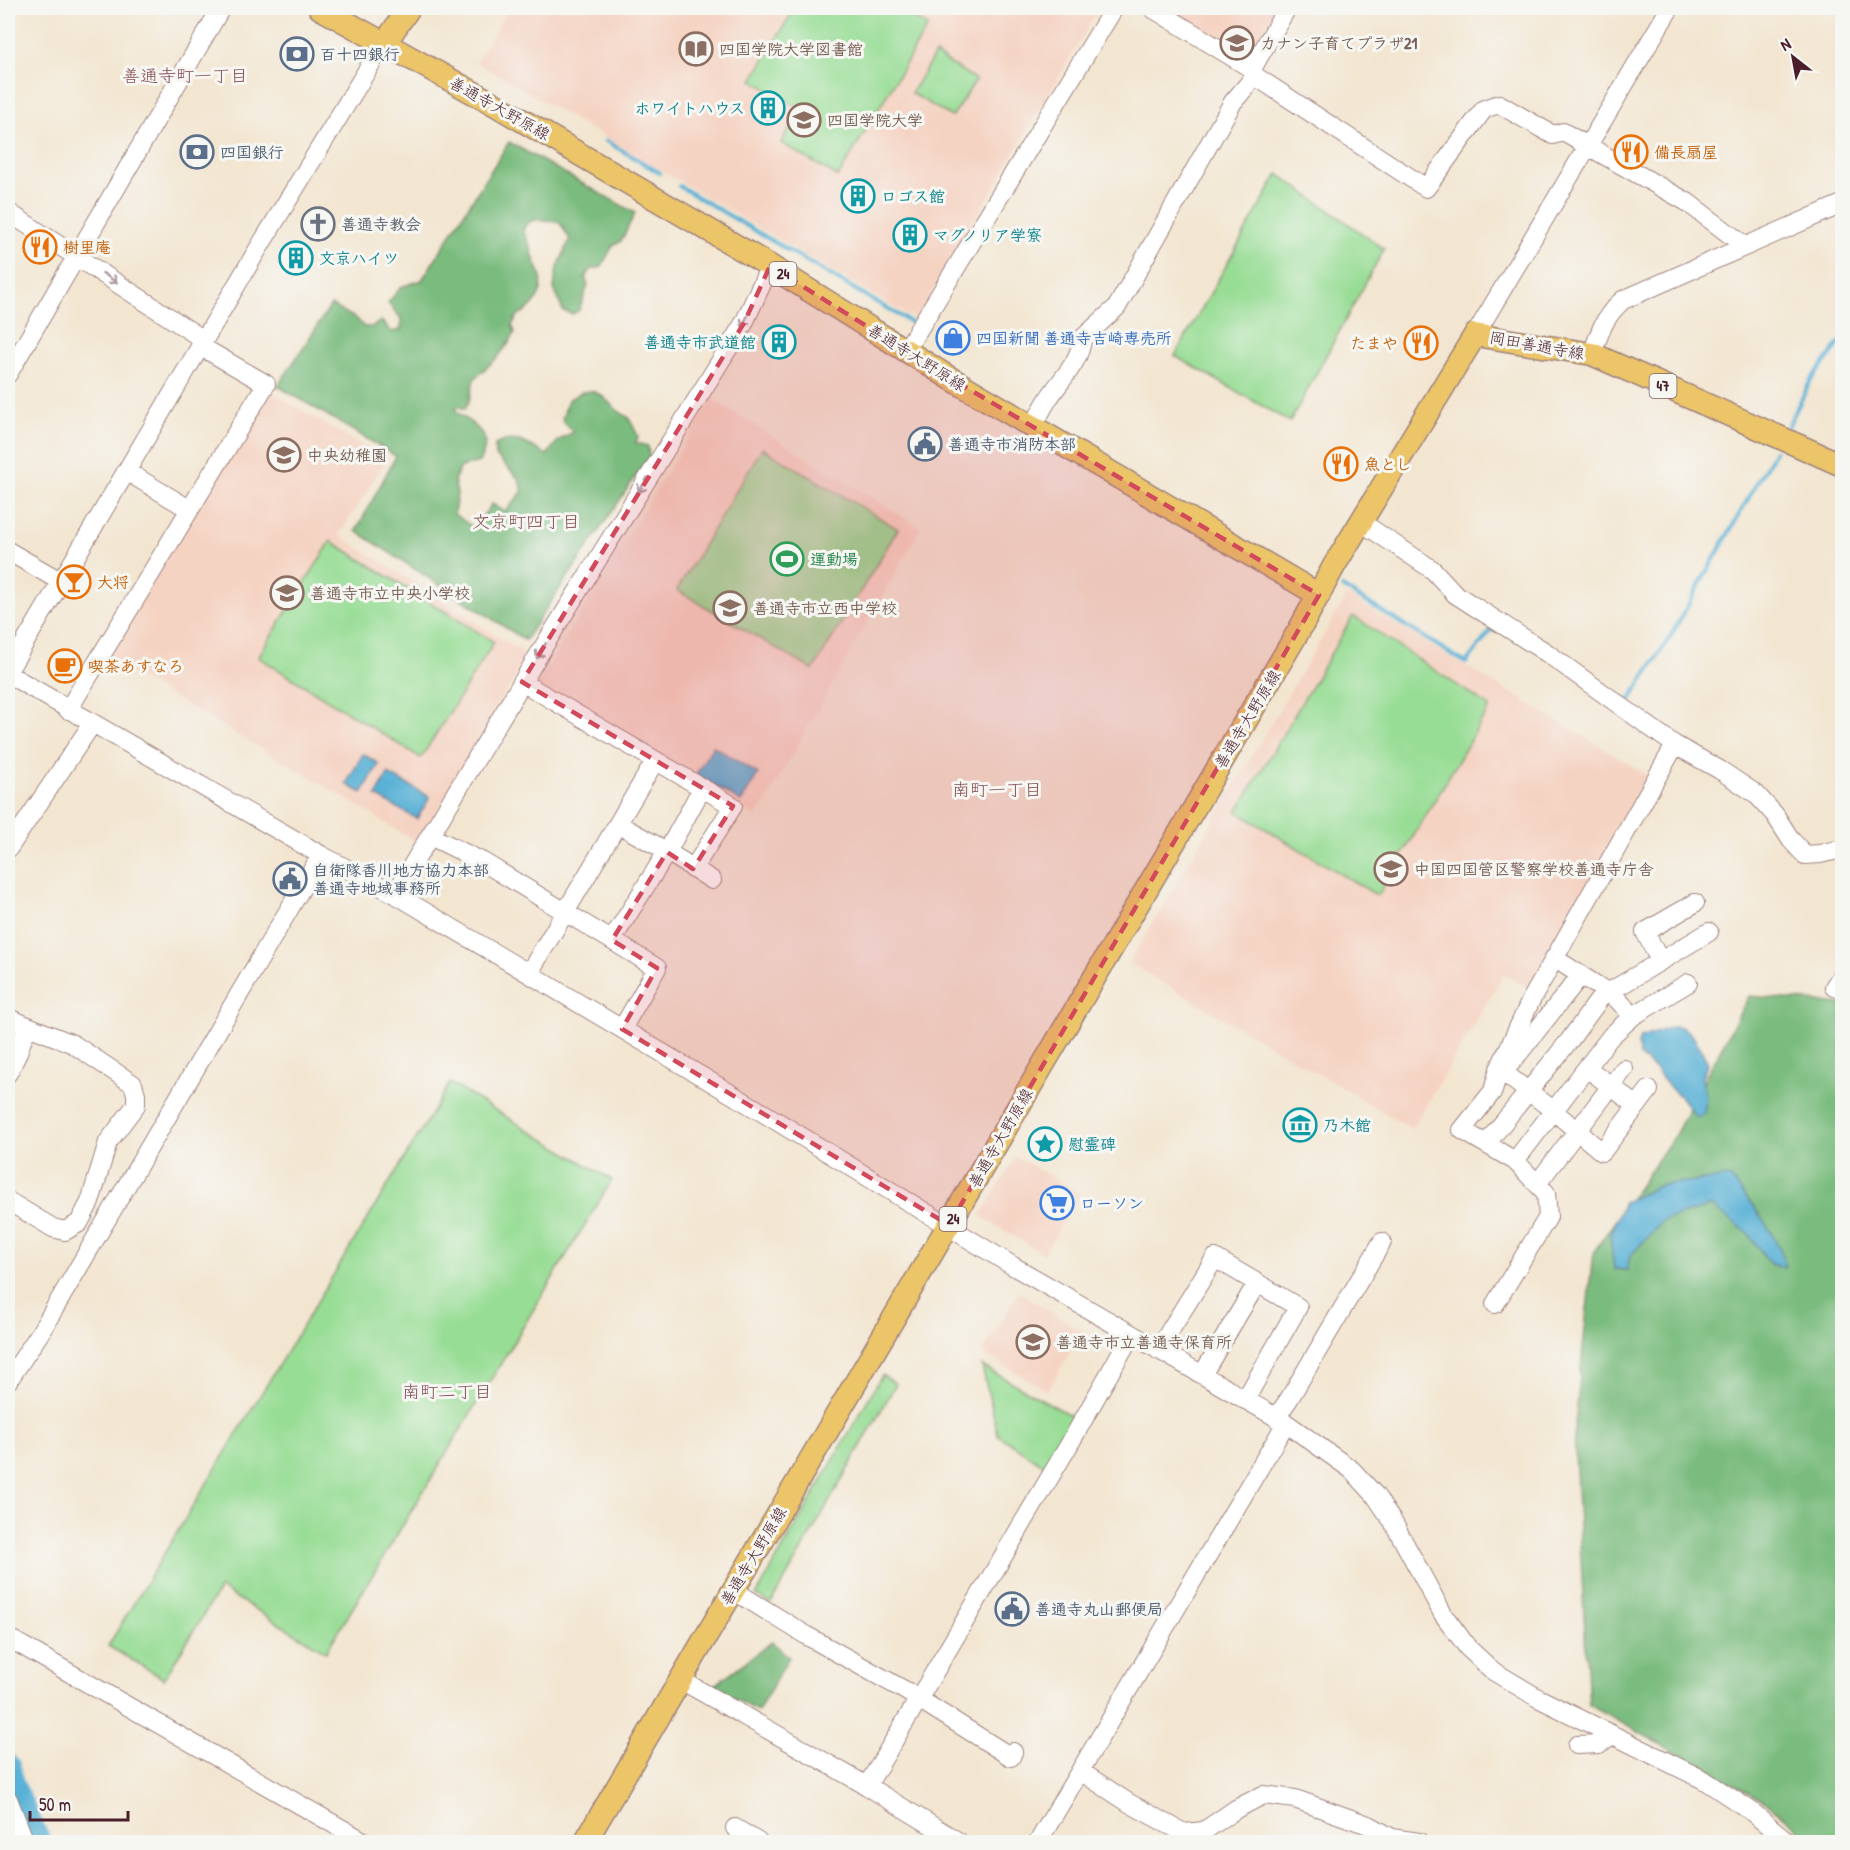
<svg xmlns="http://www.w3.org/2000/svg" width="1850" height="1850" font-family="'Patrick Hand','Klee One',sans-serif">
	<rect width="100%" height="100%" fill="#f6f6f2"/>
	<filter id="ink" filterUnits="userSpaceOnUse"><feTurbulence type="fractalNoise" baseFrequency=".0167" numOctaves="2"/><feDisplacementMap in="SourceGraphic" scale="12" xChannelSelector="R" yChannelSelector="G"/><feConvolveMatrix kernelMatrix="1 2 1 2 8 2 1 2 1" color-interpolation-filters="sRGB"/></filter>
	<filter id="wash" filterUnits="userSpaceOnUse"><feTurbulence type="fractalNoise" baseFrequency=".008" numOctaves="4" result="noise"/><feDisplacementMap in="SourceGraphic" scale="24" xChannelSelector="R" yChannelSelector="G"/><feGaussianBlur stdDeviation="1.35" result="paint"/><feColorMatrix in="noise" values="0 0 0 0 0 0 0 0 0 0 0 0 0 0 0 0 0 1.4 0 .05"/><feComposite in="paint" operator="in"/></filter>
	<g filter="url(#wash)">
		<rect width="100%" height="100%" fill="#f3e6d1"/>
		<!-- built -->
		<path fill="#f5d3c2" d="M509 8H1099L916 320 476 62Z
			M1175 8H1276L1248 57 1173 11Z
			M268 390 386 460 339 535 527 655 419 844 320 783 104 657Z
			M712 399 921 528 757 817 535 687Z
			M1347 595 1649 776 1531 989 1504 974 1412 1129 1129 963Z
			M1016 1157 1080 1193 1044 1254 980 1216Z
			M1019 1292 1083 1332 1047 1391 982 1352Z"/>
		<!-- green -->
		<path fill="#98dd95" stroke="#717e60" stroke-width="1.5" d="M795 8H896L928 26 838 177 781 143 801 109 752 80Z
			M935 54 976 80 952 117 911 93Z
			M1278 174 1384 249 1290 422 1175 356Z
			M762 448 898 529 813 670 677 590Z
			M331 541 494 642 421 758 258 657Z
			M1353 616 1490 707 1378 896 1237 812Z
			M450 1083 612 1180 326 1652 220 1588 164 1679 108 1646Z
			M982 1366 1079 1420 1049 1469 998 1435Z
			M882 1375 896 1384 771 1604 756 1596Z"/>
		<!-- forest -->
		<path fill="#7abc7e" stroke="#626e54" stroke-width="1.5" d="M509 142 635 213 621 241 613 246 601 267 590 270 585 278 588 285 579 310 573 314 563 311 554 289 556 272 570 239 560 223C548 220 528 215 523 230 528 239 530 247 533 256 535 264 540 270 541 278 544 295 532 309 518 315L512 325 515 332 509 343 496 359 474 379 469 401 465 409 457 406 456 411C475 427 495 434 479 462L461 467 454 480 457 494 454 514 474 528 492 504 505 512 523 491 518 478 495 455V445C516 433 529 446 547 455L558 441 573 432 562 420 568 400 582 392 592 391 601 395 618 411 629 418 638 436 636 443 648 446 649 457 525 640 356 531 396 456 278 386 331 305 357 319 364 327H372L381 321 392 332 401 330V318L388 303 401 287 422 280Z
			M1749 996 1842 1004V1842H1815L1769 1804 1589 1705 1574 1434 1593 1253 1675 1135Z
			M772 1642 789 1657 758 1711 712 1687Z"/>
		<!-- water -->
		<path fill="#59b1d6" stroke="#526880" stroke-width="1.5" d="M713 746 758 774 741 802 696 774Z
			M363 754 379 764 362 793 346 784Z
			M388 774 430 797 417 819 376 796Z
			M1675 1026C1693 1027 1700 1049 1708 1063L1702 1078 1706 1098 1704 1115 1696 1117 1681 1097 1669 1087 1656 1070 1639 1056 1638 1044 1640 1038Z
			M1730 1177C1752 1205 1777 1232 1786 1268L1770 1264 1748 1233 1711 1206 1664 1220 1630 1256 1627 1270 1614 1269 1610 1234 1624 1202 1661 1185Z"/>
		<g fill="none" stroke-linecap="round" stroke-linejoin="round">
			<!-- stream -->
			<path stroke="#59b1d6" stroke-width="4" d="M606 141 660 173
				M679 186 912 323
				M1788 426 1811 380 1842 340
				M1342 587 1466 663 1492 629
				M1625 698 1629 701 1670 637 1775 451"/>
			<!-- river -->
			<path stroke="#59b1d6" stroke-width="24" d="M8 1766 12 1784 39 1842"/>
		</g>
	</g>
	<g filter="url(#ink)">
		<g fill="none" stroke-linecap="round" stroke-linejoin="round">
			<defs>
				<path id="minor" d="M1152 8 1252 69 1287 8
					M1252 69 1255 76 1426 188 1484 109 1499 104 1553 135 1563 132 1687 202 1745 246
					M8 212 204 340
					M1475 335 1670 8
					M906 350 1114 8
					M1592 354C1600 332 1604 316 1623 300L1842 204
					M8 374 221 8
					M1033 426C1038 418 1042 409 1047 401 1059 381 1080 363 1082 339L1117 307 1233 102 1255 76
					M126 471 189 509
					M1361 522 1433 570 1455 594 1547 653 1675 745 1720 770 1756 794 1775 815 1791 840 1805 855 1820 854 1842 849
					M8 551 60 581
					M8 671 255 254 374 59 385 43
					M8 674 321 855 395 894 765 1114 1013 1266 1286 1423 1352 1470 1375 1495 1393 1522 1443 1614 1468 1648 1493 1671 1538 1698 1704 1780 1751 1811 1788 1842
					M522 682 733 806 693 869
					M68 710 266 384 200 346
					M618 824 661 848 712 880
					M430 836 483 862 657 968 622 1029
					M8 849 92 724
					M395 894 544 646 744 323 770 266
					M612 940 667 852 702 788
					M1554 958 1615 997 1633 1016
					M1660 961 1645 932 1695 903
					M529 973 655 761
					M1834 987 1842 975
					M8 1018 73 1044 133 1084 136 1094V1105L108 1142 90 1202 79 1223 65 1231 53 1228 8 1201
					M1507 1068 1581 975
					M1587 1068 1637 1106
					M8 1073 17 1055 27 1027
					M1504 1073 1549 1107 1602 1152 1649 1090
					M1486 1144 1569 1041 1601 997 1709 932
					M1515 1161 1611 1036 1633 1016 1688 983
					M1537 1184 1624 1069
					M1495 1304 1548 1217 1546 1193 1515 1161 1462 1130 1493 1091 1499 1069 1531 1000 1675 745
					M1158 1350 1215 1258 1298 1307 1245 1400
					M1202 1375 1257 1283
					M8 1381 40 1333 321 855
					M1276 1418 1289 1399 1382 1242
					M733 1590 809 1637 906 1691 1011 1757 1013 1752
					M8 1639 14 1641 365 1842
					M681 1680 867 1786 959 1842
					M1577 1745 1599 1744 1612 1735
					M1080 1771 1129 1803 1184 1833 1204 1831 1236 1809 1263 1795 1295 1799 1371 1826 1392 1838 1419 1842
					M867 1786 1069 1445 1131 1335
					M8 1799 25 1842
					M735 1828 758 1842
					M1038 1842 1286 1423"/>
				<path id="major" d="M320 8 494 104 770 266 950 378 1319 595
					M385 43 409 8
					M585 1842 1301 627 1334 566 1475 335 1592 354 1842 465"/>
			</defs>
			<!-- minor casing -->
			<use href="#minor" stroke="#9e827e" stroke-width="20"/>
			<!-- major casing -->
			<use href="#major" stroke="#9e827e" stroke-width="25"/>
			<!-- minor -->
			<use href="#minor" stroke="#fff" stroke-width="18"/>
			<!-- major -->
			<use href="#major" stroke="#ecc569" stroke-width="22"/>
		</g>
		<!-- one-way arrows -->
		<defs><path id="oneway-shaft" d="M-6 0H5M1.5-3L5.5 0L1.5 3" fill="none" stroke-width="1.6" stroke-linecap="round" stroke-linejoin="round" transform="scale(1.5)"/></defs>
		<g stroke="#ae9aa0">
			<use href="#oneway-shaft" transform="translate(110 278) rotate(34)"/>
			<use href="#oneway-shaft" transform="translate(746 319) rotate(116)"/>
			<use href="#oneway-shaft" transform="translate(643 485) rotate(122)"/>
			<use href="#oneway-shaft" transform="translate(541 651) rotate(121)"/>
		</g>
	</g>
	<!-- marked area -->
	<path fill="#d1495b" fill-opacity="0.2" stroke="#d1495b" stroke-width="4.5" stroke-dasharray="12 8" stroke-linejoin="round" d="M770 266 950 378 1319 595 949 1225 622 1029 657 968 612 940 667 852 693 869 733 806 522 682 744 323Z"/>
	<!-- icons -->
	<defs>
		<symbol id="school-ring" viewBox="-11 -11 22 22"><circle r="9.5" fill="#f6f6f2" stroke="#8d6e63" stroke-width="1.5"/><path d="M0-5L7-2L0 1L-7-2ZM-4 1L0 2.5L4 1V4Q0 6-4 4Z" fill="#8d6e63"/></symbol>
		<symbol id="library-ring" viewBox="-11 -11 22 22"><circle r="9.5" fill="#f6f6f2" stroke="#8d6e63" stroke-width="1.5"/><path d="M-6-4Q-3-5.5-.7-3.5V5Q-3 3-6 4ZM6-4Q3-5.5 .7-3.5V5Q3 3 6 4Z" fill="#8d6e63"/></symbol>
		<symbol id="bank-ring" viewBox="-11 -11 22 22"><circle r="9.5" fill="#f6f6f2" stroke="#5c6f8a" stroke-width="1.5"/><path d="M-6-4H6V4H-6ZM0-2.3a2.3 2.3 0 1 0 0 4.6a2.3 2.3 0 1 0 0-4.6Z" fill="#5c6f8a"/></symbol>
		<symbol id="building-ring" viewBox="-11 -11 22 22"><circle r="9.5" fill="#f6f6f2" stroke="#0f9aa8" stroke-width="1.5"/><path d="M-4-6H4V6H1V3H-1V6H-4ZM-2.5-4.3h1.7v1.8h-1.7ZM.8-4.3h1.7v1.8H.8ZM-2.5-1h1.7V.8h-1.7ZM.8-1h1.7V.8H.8Z" fill="#0f9aa8"/></symbol>
		<symbol id="university-ring" viewBox="-11 -11 22 22"><circle r="9.5" fill="#f6f6f2" stroke="#8d6e63" stroke-width="1.5"/><path d="M0-5L7-2L0 1L-7-2ZM-4 1L0 2.5L4 1V4Q0 6-4 4Z" fill="#8d6e63"/></symbol>
		<symbol id="restaurant-ring" viewBox="-11 -11 22 22"><circle r="9.5" fill="#f6f6f2" stroke="#e8710a" stroke-width="1.5"/><path d="M-5-6h1v4h1v-4h1v4h1v-4h1v5L-1.5 .5V6h-2V.5L-5-1ZM5-6V6H3V1.5H1.5Q1.5-4 5-6Z" fill="#e8710a"/></symbol>
		<symbol id="church-ring" viewBox="-11 -11 22 22"><circle r="9.5" fill="#f6f6f2" stroke="#6b7280" stroke-width="1.5"/><path d="M-1.2-6h2.4v3.5h3.3v2.4h-3.3V6h-2.4V-.1h-3.3v-2.4h3.3Z" fill="#6b7280"/></symbol>
		<symbol id="shop-ring" viewBox="-11 -11 22 22"><circle r="9.5" fill="#f6f6f2" stroke="#3f7fe0" stroke-width="1.5"/><path d="M-5-2.5h2.3a2.7 3.5 0 0 1 5.4 0H5L5.5 6h-11ZM-1.5-2.5h3a1.5 2.3 0 0 0-3 0Z" fill="#3f7fe0"/></symbol>
		<symbol id="civic-ring" viewBox="-11 -11 22 22"><circle r="9.5" fill="#f6f6f2" stroke="#5c6f8a" stroke-width="1.5"/><path d="M-.6-6.5H3V-4.5H.6V-3L4-1V1h2V6H-6V1h2V-1L-.6-3ZM-1.2 2.5V6h2.4V2.5Z" fill="#5c6f8a"/></symbol>
		<symbol id="stadium-ring" viewBox="-11 -11 22 22"><circle r="9.5" fill="#f6f6f2" stroke="#2e9e5b" stroke-width="1.5"/><path d="M0-5a6.5 5 0 1 0 0 10a6.5 5 0 1 0 0-10ZM-3.5-1.8h7v3.6h-7Z" fill="#2e9e5b"/></symbol>
		<symbol id="bar-ring" viewBox="-11 -11 22 22"><circle r="9.5" fill="#f6f6f2" stroke="#e8710a" stroke-width="1.5"/><path d="M-6-5H6L.8 .8V4.5H3.5V6h-7V4.5H-.8V.8Z" fill="#e8710a"/></symbol>
		<symbol id="cafe-ring" viewBox="-11 -11 22 22"><circle r="9.5" fill="#f6f6f2" stroke="#e8710a" stroke-width="1.5"/><path d="M-5.5-4.5H6V0H3Q3 3.5 0 3.5H-2.5Q-5.5 3.5-5.5 0ZM3-3.2v2h1.7v-2ZM-6 4.5H4V6H-6Z" fill="#e8710a"/></symbol>
		<symbol id="museum-ring" viewBox="-11 -11 22 22"><circle r="9.5" fill="#f6f6f2" stroke="#0f9aa8" stroke-width="1.5"/><path d="M0-6L6-3V-2H-6V-3ZM-5-1h2V3h-2ZM-1-1h2V3h-2ZM3-1h2V3H3ZM-6 4H6V6H-6Z" fill="#0f9aa8"/></symbol>
		<symbol id="sight-ring" viewBox="-11 -11 22 22"><circle r="9.5" fill="#f6f6f2" stroke="#0f9aa8" stroke-width="1.5"/><path d="M0-6L1.8-2.2L6-1.7L2.9 1.2L3.7 5.4L0 3.3L-3.7 5.4L-2.9 1.2L-6-1.7L-1.8-2.2Z" fill="#0f9aa8"/></symbol>
		<symbol id="supermarket-ring" viewBox="-11 -11 22 22"><circle r="9.5" fill="#f6f6f2" stroke="#3f7fe0" stroke-width="1.5"/><path d="M-6-5.5h2.5l.6 2H6L4.5 2H-2.5L-4.4-4H-6ZM-1.5 3.2a1.3 1.3 0 1 0 .1 0ZM3 3.2a1.3 1.3 0 1 0 .1 0Z" fill="#3f7fe0"/></symbol>
	</defs>
	<g fill-rule="evenodd">
		<use href="#school-ring" x="1218" y="24" width="38" height="38"/>
		<use href="#library-ring" x="677" y="30" width="38" height="38"/>
		<use href="#bank-ring" x="278" y="35" width="38" height="38"/>
		<use href="#building-ring" x="749" y="89" width="38" height="38"/>
		<use href="#university-ring" x="785" y="101" width="38" height="38"/>
		<use href="#bank-ring" x="178" y="133" width="38" height="38"/>
		<use href="#restaurant-ring" x="1612" y="133" width="38" height="38"/>
		<use href="#building-ring" x="839" y="177" width="38" height="38"/>
		<use href="#church-ring" x="299" y="205" width="38" height="38"/>
		<use href="#building-ring" x="891" y="216" width="38" height="38"/>
		<use href="#restaurant-ring" x="21" y="228" width="38" height="38"/>
		<use href="#building-ring" x="277" y="239" width="38" height="38"/>
		<use href="#shop-ring" x="934" y="319" width="38" height="38"/>
		<use href="#building-ring" x="760" y="323" width="38" height="38"/>
		<use href="#restaurant-ring" x="1402" y="324" width="38" height="38"/>
		<use href="#civic-ring" x="906" y="425" width="38" height="38"/>
		<use href="#school-ring" x="265" y="436" width="38" height="38"/>
		<use href="#restaurant-ring" x="1322" y="445" width="38" height="38"/>
		<use href="#stadium-ring" x="768" y="540" width="38" height="38"/>
		<use href="#bar-ring" x="55" y="563" width="38" height="38"/>
		<use href="#school-ring" x="268" y="574" width="38" height="38"/>
		<use href="#school-ring" x="711" y="589" width="38" height="38"/>
		<use href="#cafe-ring" x="46" y="647" width="38" height="38"/>
		<use href="#school-ring" x="1372" y="850" width="38" height="38"/>
		<use href="#civic-ring" x="271" y="860" width="38" height="38"/>
		<use href="#museum-ring" x="1281" y="1106" width="38" height="38"/>
		<use href="#sight-ring" x="1026" y="1125" width="38" height="38"/>
		<use href="#supermarket-ring" x="1038" y="1184" width="38" height="38"/>
		<use href="#school-ring" x="1014" y="1323" width="38" height="38"/>
		<use href="#civic-ring" x="993" y="1590" width="38" height="38"/>
	</g>
	<g text-anchor="middle" stroke-width="6" stroke-linejoin="round" paint-order="stroke">
		<!-- shield labels -->
		<g fill="#f6f6f2" stroke="#7e6067" stroke-width="1.5">
			<rect x="769.5" y="262" width="27" height="24" rx="4.5"/>
			<rect x="1649.5" y="374" width="27" height="24" rx="4.5"/>
			<rect x="939.5" y="1207" width="27" height="24" rx="4.5"/>
		</g>
		<g font-size="15" font-weight="bold" fill="#4a1f2b">
			<text x="783" y="279">24</text>
			<text x="1663" y="391">47</text>
			<text x="953" y="1224">24</text>
		</g>
		<!-- education labels -->
		<g font-size="16" font-weight="bold" fill="#785e54" stroke="#f6f6f2" text-anchor="start">
			<text x="1260" y="49">カナン子育てプラザ21</text>
			<text x="719" y="55">四国学院大学図書館</text>
			<text x="827" y="126">四国学院大学</text>
			<text x="307" y="461">中央幼稚園</text>
			<text x="310" y="599">善通寺市立中央小学校</text>
			<text x="753" y="614">善通寺市立西中学校</text>
			<text x="1414" y="875">中国四国管区警察学校善通寺庁舎</text>
			<text x="1056" y="1348">善通寺市立善通寺保育所</text>
		</g>
		<!-- service labels -->
		<g font-size="16" font-weight="bold" fill="#4e5e75" stroke="#f6f6f2" text-anchor="start">
			<text x="320" y="60">百十四銀行</text>
			<text x="220" y="158">四国銀行</text>
			<text x="948" y="450">善通寺市消防本部</text>
			<text x="313" y="876">自衛隊香川地方協力本部<tspan x="313" dy="18">善通寺地域事務所</tspan></text>
			<text x="1035" y="1615">善通寺丸山郵便局</text>
		</g>
		<!-- street labels -->
		<g font-size="16" fill="#4a1f2b" stroke="#f6f6f2">
			<text transform="translate(500 108) rotate(29)" y="6">善通寺大野原線</text>
			<text transform="translate(1537 345) rotate(10)" y="6">岡田善通寺線</text>
			<text transform="translate(917 357) rotate(32)" y="6">善通寺大野原線</text>
			<text transform="translate(1247 719) rotate(-59)" y="6">善通寺大野原線</text>
			<text transform="translate(1000 1138) rotate(-60)" y="6">善通寺大野原線</text>
			<text transform="translate(753 1556) rotate(-59)" y="6">善通寺大野原線</text>
		</g>
		<!-- culture labels -->
		<g font-size="16" font-weight="bold" fill="#0d838f" stroke="#f6f6f2" text-anchor="start">
			<text x="745" y="114" text-anchor="end">ホワイトハウス</text>
			<text x="881" y="202">ロゴス館</text>
			<text x="933" y="241">マグノリア学寮</text>
			<text x="319" y="264">文京ハイツ</text>
			<text x="756" y="348" text-anchor="end">善通寺市武道館</text>
			<text x="1323" y="1131">乃木館</text>
			<text x="1068" y="1150">慰霊碑</text>
		</g>
		<!-- food labels -->
		<g font-size="16" font-weight="bold" fill="#c56008" stroke="#f6f6f2" text-anchor="start">
			<text x="1654" y="158">備長扇屋</text>
			<text x="63" y="253">樹里庵</text>
			<text x="1398" y="349" text-anchor="end">たまや</text>
			<text x="1364" y="470">魚とし</text>
			<text x="97" y="588">大将</text>
			<text x="88" y="672">喫茶あすなろ</text>
		</g>
		<!-- worship labels -->
		<g font-size="16" font-weight="bold" fill="#5b616d" stroke="#f6f6f2" text-anchor="start">
			<text x="341" y="230">善通寺教会</text>
		</g>
		<!-- shop labels -->
		<g font-size="16" font-weight="bold" fill="#366cbe" stroke="#f6f6f2" text-anchor="start">
			<text x="976" y="344">四国新聞 善通寺吉崎専売所</text>
			<text x="1080" y="1209">ローソン</text>
		</g>
		<!-- leisure labels -->
		<g font-size="16" font-weight="bold" fill="#27864d" stroke="#f6f6f2" text-anchor="start">
			<text x="810" y="565">運動場</text>
		</g>
		<!-- neighbourhood labels -->
		<g font-size="18" fill="#864f55" stroke="#f6f6f2">
			<text x="185" y="82">善通寺町一丁目</text>
			<text x="526" y="528">文京町四丁目</text>
			<text x="997" y="796">南町一丁目</text>
			<text x="447" y="1398">南町二丁目</text>
		</g>
	</g>
	<!-- margin -->
	<rect width="1850" height="1850" fill="none" stroke="#f6f6f2" stroke-width="30"/>
	<!-- north arrow -->
	<g transform="translate(1793 57) rotate(329)" stroke="#f6f6f2" stroke-width="4.5" paint-order="stroke">
	<path d="M0-4.5L10 22L0 15L-10 22Z" fill="#4a1f2b"/>
	<text y="-9" font-size="16" font-weight="bold" text-anchor="middle" fill="#4a1f2b">N</text>
	</g>
	<!-- scale -->
	<path d="M30 1811v9h98v-9" fill="none" stroke="#4a1f2b" stroke-width="3"/>
	<text x="39" y="1811" font-size="18" fill="#4a1f2b" stroke="#f6f6f2" stroke-width="4.5" paint-order="stroke">50 m</text>
</svg>
